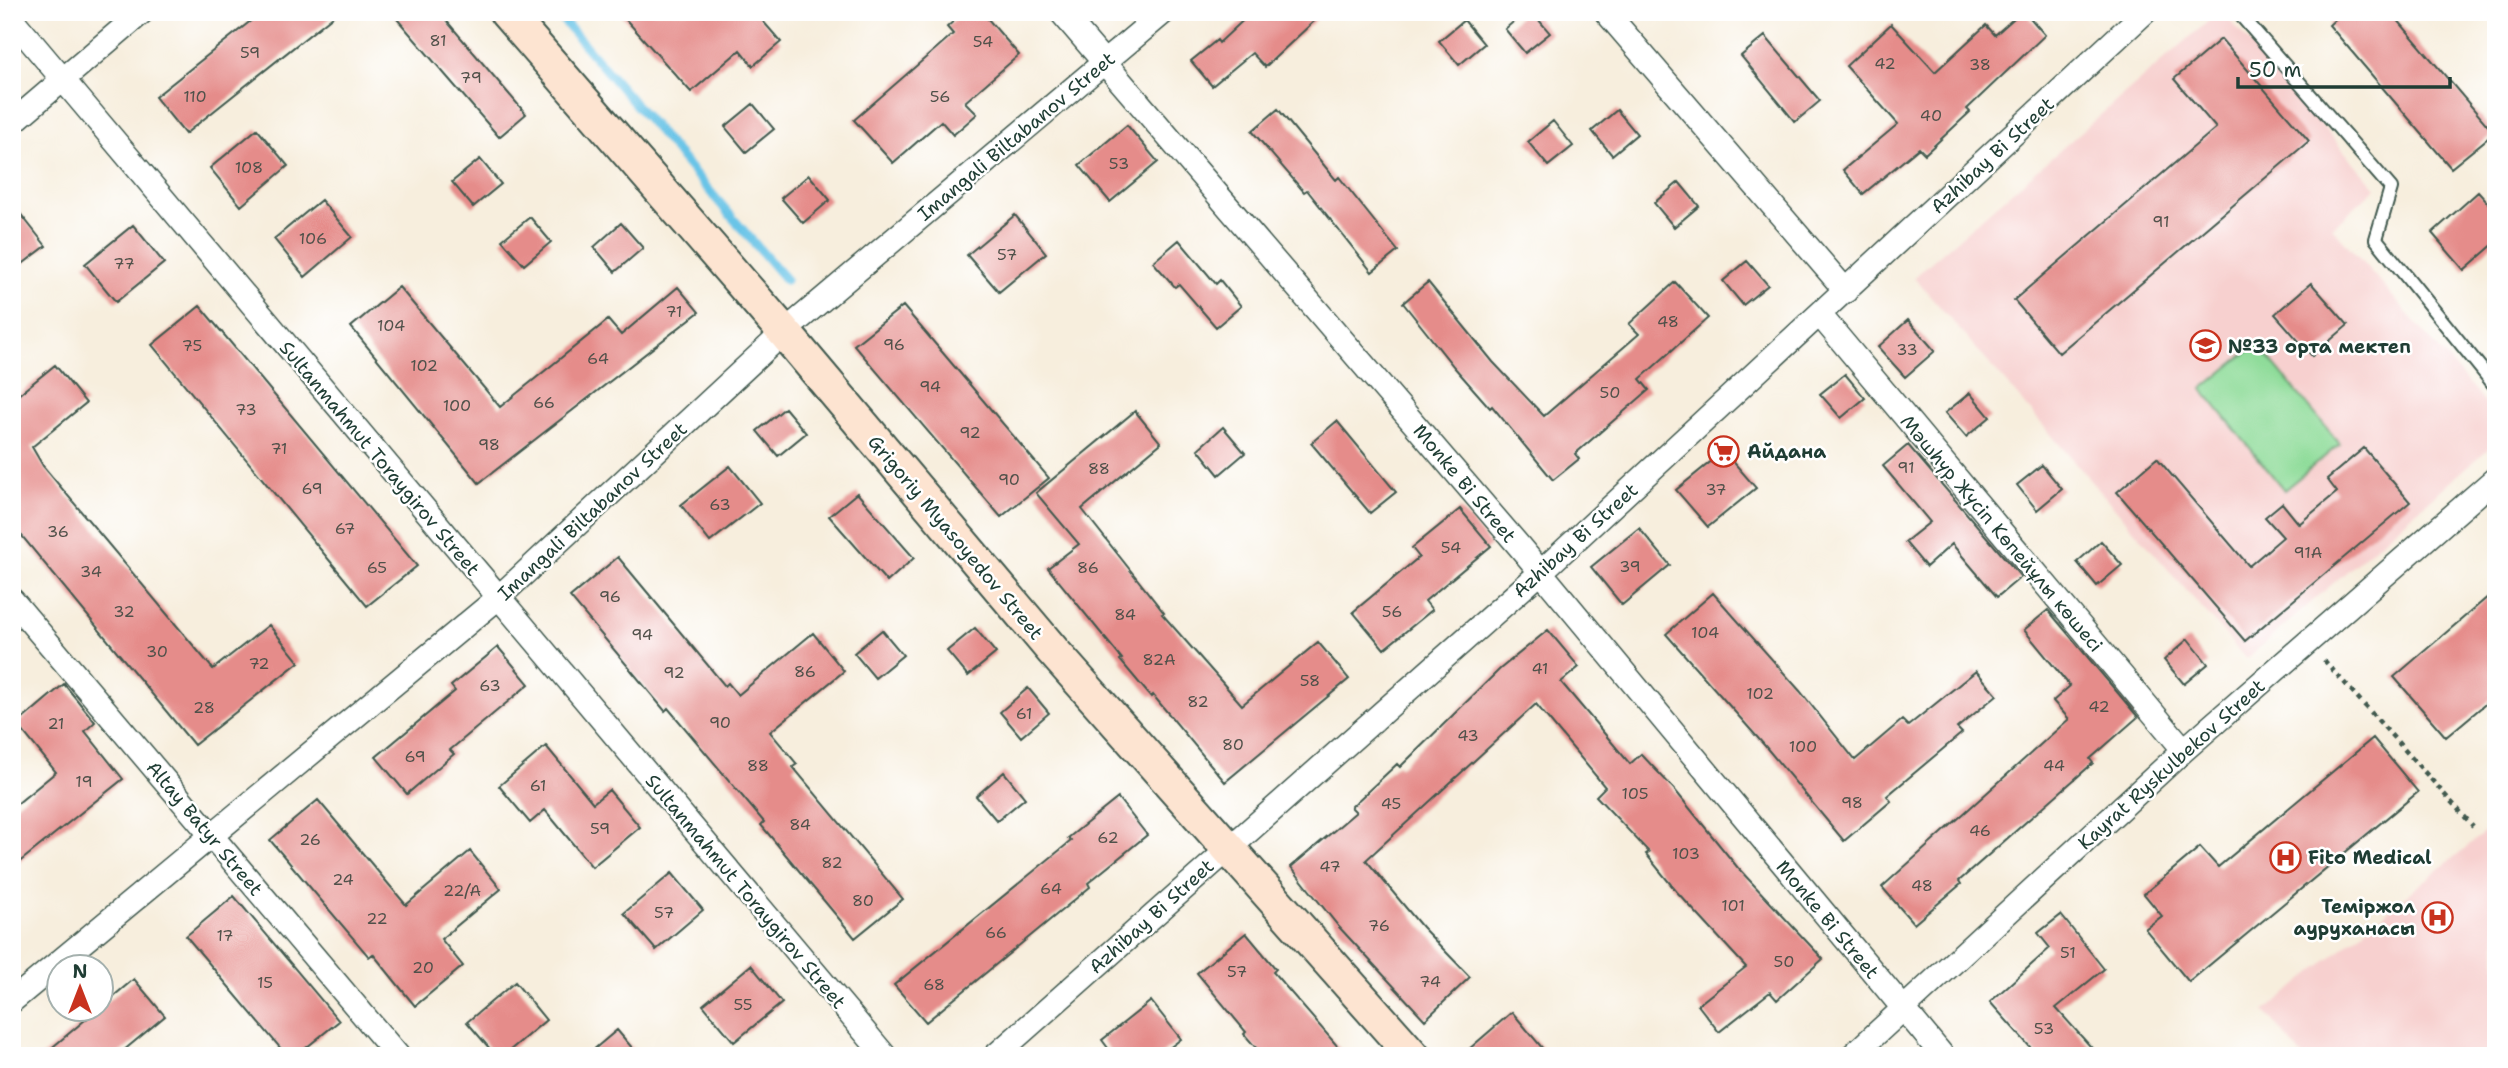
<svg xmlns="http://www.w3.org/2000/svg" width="2508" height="1068" font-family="'Shantell Sans',sans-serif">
	<rect width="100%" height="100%" fill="#fff"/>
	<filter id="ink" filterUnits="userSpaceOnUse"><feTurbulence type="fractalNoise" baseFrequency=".0143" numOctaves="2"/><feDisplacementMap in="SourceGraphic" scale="14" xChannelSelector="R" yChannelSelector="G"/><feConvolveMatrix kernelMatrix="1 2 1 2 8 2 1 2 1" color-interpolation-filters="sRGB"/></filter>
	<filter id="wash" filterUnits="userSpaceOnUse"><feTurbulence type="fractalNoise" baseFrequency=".00686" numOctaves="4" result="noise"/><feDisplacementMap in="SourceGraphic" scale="28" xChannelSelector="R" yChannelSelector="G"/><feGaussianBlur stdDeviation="1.57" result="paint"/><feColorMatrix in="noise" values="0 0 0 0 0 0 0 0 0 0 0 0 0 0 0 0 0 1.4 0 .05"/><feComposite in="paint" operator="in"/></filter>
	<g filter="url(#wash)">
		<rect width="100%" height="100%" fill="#f7eedd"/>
		<!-- built -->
		<path fill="#f7d0cf" d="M2219 12H2223L2376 188 2332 227 2496 415V442L2246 659 1914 277Z
			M2496 823V1056H2302L2265 1011Z"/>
		<!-- green -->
		<path fill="#8fdc9a" stroke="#578c67" stroke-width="2" d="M2257 344 2340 444 2284 490 2202 389Z"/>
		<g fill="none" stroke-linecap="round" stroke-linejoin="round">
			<!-- stream -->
			<path stroke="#69c4e7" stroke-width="9" d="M556 12 786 280"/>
		</g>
		<g id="blocks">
			<!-- building -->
			<path fill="#e58c8a" d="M262 12H338L185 134 155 97Z
				M391 12H439L526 114 499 137Z
				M619 12H755L781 42 753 66 740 50 691 92Z
				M964 12H982L1019 55 965 102 977 114 953 135 941 121 893 163 854 120 953 34 947 27Z
				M1252 12H1324L1265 67 1252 53 1212 86 1191 61 1217 40 1219 43Z
				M1525 12H1532L1550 33 1525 53 1505 29Z
				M2021 12H2025L2045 35 1967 109 1970 112 1925 154 1919 148 1863 194 1843 170 1898 124 1846 66 1891 24 1935 72 1986 25 1995 35Z
				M2343 12H2391L2494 133 2451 168 2329 25Z
				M1464 20 1484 44 1459 65 1439 41Z
				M1765 36 1820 101 1795 122 1741 56Z
				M2221 39 2309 141 2059 353 2014 300 2216 128 2174 79Z
				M753 104 774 129 746 152 725 127Z
				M1278 109 1336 180 1339 177 1398 251 1372 272 1307 190 1304 192 1252 131Z
				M1617 110 1637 134 1612 155 1592 131Z
				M1553 121 1573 146 1548 166 1528 142Z
				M1127 125 1158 162 1110 202 1079 165Z
				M257 129 288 166 241 206 210 168Z
				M480 159 501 184 473 207 452 182Z
				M809 175 830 200 803 223 781 198Z
				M1679 182 1699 206 1674 227 1654 203Z
				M2478 192 2496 212V242L2464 270 2432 233Z
				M321 200 352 237 305 277 274 239Z
				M12 203 46 246 12 272Z
				M1015 215 1046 253 999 292 967 255Z
				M530 217 551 242 524 265 502 240Z
				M621 223 643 248 615 272 594 247Z
				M133 225 164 263 116 302 85 264Z
				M1179 240 1216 284 1220 280 1241 306 1216 327 1179 284 1175 287 1153 262Z
				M1747 261 1768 285 1743 305 1723 281Z
				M1428 282 1493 362 1544 416 1639 334 1629 324 1675 282 1708 318 1640 379 1649 390 1575 454 1579 459 1553 480 1492 406 1490 408 1454 367 1403 303Z
				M2311 283 2348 325 2312 356 2275 314Z
				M399 287 500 407 608 320 621 335 678 287 699 312 479 483 351 327Z
				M200 306 417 566 367 606 152 345Z
				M903 306 1049 478 1001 517 854 345Z
				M1908 320 1935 351 1905 377 1878 347Z
				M55 365 86 403 32 447 43 466 213 669 269 625 299 662 194 745 12 524V400Z
				M1845 374 1865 398 1841 418 1820 394Z
				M1970 393 1990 417 1966 437 1945 413Z
				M785 408 806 433 778 456 757 431Z
				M1135 411 1161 443 1082 509 1164 613 1162 614 1242 705 1318 642 1349 679 1225 782 1153 695 1151 697 1120 660 1122 659 1048 568 1079 544 1036 493Z
				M1337 421 1396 492 1370 513 1311 443Z
				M1223 427 1245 453 1219 475 1198 449Z
				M1908 445 2021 577 1997 597 1952 544 1926 567 1905 542 1930 522 1883 466Z
				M2364 448 2410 502 2245 641 2117 492 2157 458 2249 566 2283 537 2265 517 2282 503 2299 524 2337 492 2327 479Z
				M1724 451 1756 488 1708 527 1676 490Z
				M2042 465 2062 489 2037 510 2017 485Z
				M730 466 760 503 710 542 681 505Z
				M857 493 914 558 887 582 829 516Z
				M1460 509 1491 546 1425 601 1432 610 1384 649 1353 612 1419 557 1412 548Z
				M1639 528 1670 565 1622 605 1591 567Z
				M2101 541 2122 565 2097 586 2077 562Z
				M618 557 725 686 728 683 738 695 813 633 844 671 770 732 797 764 793 767 903 899 855 938 761 825 764 822 668 708 665 711 570 597Z
				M2496 590V695L2446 737 2394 677Z
				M1713 593 1800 691 1855 760 1902 720 1908 726 1976 671 1997 695 1957 728 1962 733 1887 796 1891 801 1844 841 1765 746 1666 634Z
				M2048 610 2138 717 2090 759 2093 763 1959 881 1961 884 1914 924 1882 887 2069 719 2053 701 2070 686 2024 630Z
				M975 628 996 653 968 676 947 651Z
				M882 630 903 655 875 678 854 653Z
				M1548 630 1579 667 1561 682 1630 764 1641 754 1674 789 1738 868 1823 959 1777 1000 1770 992 1719 1032 1698 1005 1746 967 1677 892 1646 854 1649 852 1596 796 1605 787 1536 704 1366 860 1422 927 1470 977 1425 1020 1339 927 1291 867 1356 812 1351 807 1397 764 1400 767 1500 669Z
				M2188 639 2208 664 2184 684 2164 660Z
				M498 647 529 684 450 750 454 754 407 794 376 757 455 691 451 686Z
				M64 684 95 722 85 731 123 779 12 868V808L56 772 17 724Z
				M1028 688 1049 713 1021 737 1000 712Z
				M2373 738 2418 792 2189 982 2145 929 2162 916 2144 894 2200 847 2218 867Z
				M546 746 593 803 609 790 640 827 592 867 545 810 530 823 499 786Z
				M1004 772 1025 798 997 821 976 796Z
				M1118 798 1147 835 1088 883 1090 887 926 1022 894 985 1071 841 1068 838Z
				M318 800 406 905 470 851 501 889 441 939 463 966 415 1006 373 954 369 957 270 840Z
				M672 873 703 910 656 950 624 913Z
				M234 896 339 1021 296 1056H287L186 936Z
				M2061 915 2104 969 2056 1008 2099 1056H2038L1990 1002 2050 948 2038 933Z
				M1246 933 1276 969 1273 972 1346 1056H1263L1244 1034 1246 1032 1197 973Z
				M751 965 782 1003 734 1042 703 1005Z
				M134 979 165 1016 117 1056H42Z
				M515 982 546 1020 503 1056H496L467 1022Z
				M1151 1001 1181 1039 1159 1056H1114L1102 1040Z
				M1512 1012 1549 1056H1461Z
				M617 1030 639 1056H586Z"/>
		</g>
	</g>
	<g filter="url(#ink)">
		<use href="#blocks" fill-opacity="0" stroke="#3f584d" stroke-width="2"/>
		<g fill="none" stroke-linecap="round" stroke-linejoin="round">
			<defs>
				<path id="lane" d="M2238 12 2391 188 2376 239 2496 387"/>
				<path id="street" d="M1061 12 1519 546 1943 1056
					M1606 12 1846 291
					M12 19 885 1056
					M12 123 142 12
					M1820 315 2184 750
					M12 600 398 1056
					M12 1001 498 598 784 332 1164 12
					M995 1056 1541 572 2145 12
					M1852 1056 2184 750 2496 478"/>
				<path id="secondary" d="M506 12 784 332 1053 651 1413 1056"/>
			</defs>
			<!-- lane casing -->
			<use href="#lane" stroke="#3f584d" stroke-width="16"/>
			<!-- street casing -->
			<use href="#street" stroke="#3f584d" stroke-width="26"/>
			<!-- secondary casing -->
			<use href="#secondary" stroke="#3f584d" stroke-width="37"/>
			<!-- path -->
			<path stroke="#3f584d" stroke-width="4.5" stroke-dasharray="5 5" stroke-linecap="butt" d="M2324 660 2473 826"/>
			<!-- lane -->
			<use href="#lane" stroke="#fff" stroke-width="12"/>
			<!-- street -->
			<use href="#street" stroke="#fff" stroke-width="23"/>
			<!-- secondary -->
			<use href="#secondary" stroke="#fde4d1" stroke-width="33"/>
		</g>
	</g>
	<!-- icons -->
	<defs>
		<symbol id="school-ring" viewBox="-11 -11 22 22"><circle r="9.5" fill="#fff" stroke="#c8321e" stroke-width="1.5"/><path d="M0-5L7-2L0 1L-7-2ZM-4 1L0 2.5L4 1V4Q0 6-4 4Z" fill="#c8321e"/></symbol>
		<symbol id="supermarket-ring" viewBox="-11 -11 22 22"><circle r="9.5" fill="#fff" stroke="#c8321e" stroke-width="1.5"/><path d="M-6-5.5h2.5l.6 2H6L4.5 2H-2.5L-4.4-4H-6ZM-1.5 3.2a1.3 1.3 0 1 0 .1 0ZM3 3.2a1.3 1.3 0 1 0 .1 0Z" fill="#c8321e"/></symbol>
		<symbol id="hospital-ring" viewBox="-11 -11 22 22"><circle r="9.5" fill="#fff" stroke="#c8321e" stroke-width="1.5"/><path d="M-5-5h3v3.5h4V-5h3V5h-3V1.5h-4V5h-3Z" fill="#c8321e"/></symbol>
	</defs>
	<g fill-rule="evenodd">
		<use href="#school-ring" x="2188" y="328" width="35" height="35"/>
		<use href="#supermarket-ring" x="1706" y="434" width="35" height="35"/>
		<use href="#hospital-ring" x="2268" y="840" width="35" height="35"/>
		<use href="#hospital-ring" x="2420" y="900" width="35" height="35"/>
	</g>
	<g text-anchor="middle" stroke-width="5" stroke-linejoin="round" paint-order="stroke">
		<!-- number labels -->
		<g font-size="16" fill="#50514a">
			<text x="438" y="46">81</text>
			<text x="983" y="47">54</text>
			<text x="250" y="58">59</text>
			<text x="1885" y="69">42</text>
			<text x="1980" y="70">38</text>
			<text x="471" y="83">79</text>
			<text x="195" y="102">110</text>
			<text x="940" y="102">56</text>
			<text x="1931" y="121">40</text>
			<text x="1119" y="169">53</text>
			<text x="249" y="173">108</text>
			<text x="2161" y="227">91</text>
			<text x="313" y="244">106</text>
			<text x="1007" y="260">57</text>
			<text x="124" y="269">77</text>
			<text x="674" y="317">71</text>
			<text x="1668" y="327">48</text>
			<text x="391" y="331">104</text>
			<text x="894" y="350">96</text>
			<text x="192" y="351">75</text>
			<text x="1907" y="355">33</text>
			<text x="598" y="364">64</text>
			<text x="424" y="371">102</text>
			<text x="930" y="392">94</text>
			<text x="1610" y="398">50</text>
			<text x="544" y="408">66</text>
			<text x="457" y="411">100</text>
			<text x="246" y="415">73</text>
			<text x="970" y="438">92</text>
			<text x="489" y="450">98</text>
			<text x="279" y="454">71</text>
			<text x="1906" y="473">91</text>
			<text x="1099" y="474">88</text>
			<text x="1009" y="485">90</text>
			<text x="312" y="494">69</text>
			<text x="1716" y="495">37</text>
			<text x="720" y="510">63</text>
			<text x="345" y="534">67</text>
			<text x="58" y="537">36</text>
			<text x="1451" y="553">54</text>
			<text x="2308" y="558">91А</text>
			<text x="1630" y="572">39</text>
			<text x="377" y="573">65</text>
			<text x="1088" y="573">86</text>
			<text x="91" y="577">34</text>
			<text x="610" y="602">96</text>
			<text x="124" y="617">32</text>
			<text x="1392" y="617">56</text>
			<text x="1125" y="620">84</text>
			<text x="1705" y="638">104</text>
			<text x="642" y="640">94</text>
			<text x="157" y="657">30</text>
			<text x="1159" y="665">82А</text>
			<text x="259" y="669">72</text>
			<text x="1540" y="674">41</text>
			<text x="805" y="677">86</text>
			<text x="674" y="678">92</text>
			<text x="1310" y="686">58</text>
			<text x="490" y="691">63</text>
			<text x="1760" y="699">102</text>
			<text x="1198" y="707">82</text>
			<text x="2099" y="712">42</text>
			<text x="204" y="713">28</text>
			<text x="1024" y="719">61</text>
			<text x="720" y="728">90</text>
			<text x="56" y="729">21</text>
			<text x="1468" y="741">43</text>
			<text x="1233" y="750">80</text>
			<text x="1803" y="752">100</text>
			<text x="415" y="762">69</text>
			<text x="758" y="771">88</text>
			<text x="2054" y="771">44</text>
			<text x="84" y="787">19</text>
			<text x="538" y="791">61</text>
			<text x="1635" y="799">105</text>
			<text x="1852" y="808">98</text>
			<text x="1391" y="809">45</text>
			<text x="800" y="830">84</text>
			<text x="600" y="834">59</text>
			<text x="1980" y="836">46</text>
			<text x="1108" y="843">62</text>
			<text x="310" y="845">26</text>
			<text x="1686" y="859">103</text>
			<text x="832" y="868">82</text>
			<text x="1330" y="872">47</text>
			<text x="343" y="885">24</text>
			<text x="1922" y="891">48</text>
			<text x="1051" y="894">64</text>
			<text x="462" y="896">22/А</text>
			<text x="863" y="906">80</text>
			<text x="1733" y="911">101</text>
			<text x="664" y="918">57</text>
			<text x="377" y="924">22</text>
			<text x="1379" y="931">76</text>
			<text x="996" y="938">66</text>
			<text x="225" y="941">17</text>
			<text x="2068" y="958">51</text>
			<text x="1784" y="967">50</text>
			<text x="423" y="973">20</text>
			<text x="1237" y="977">57</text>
			<text x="1430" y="987">74</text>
			<text x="265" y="988">15</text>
			<text x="934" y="990">68</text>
			<text x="743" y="1010">55</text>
			<text x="2044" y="1034">53</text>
		</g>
		<!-- street labels -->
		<g font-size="19" fill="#1f3d34" stroke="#fff">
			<text transform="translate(1016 136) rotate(-40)" y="7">Imangali Biltabanov Street</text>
			<text transform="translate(1992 155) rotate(-43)" y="7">Azhibay Bi Street</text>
			<text transform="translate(380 458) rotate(50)" y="7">Sultanmahmut Toraygirov Street</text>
			<text transform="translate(1465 483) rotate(50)" y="7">Monke Bi Street</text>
			<text transform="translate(592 511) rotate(-43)" y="7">Imangali Biltabanov Street</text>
			<text transform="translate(2002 533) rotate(50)" y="7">Мәшһүр Жүсіп Көпейұлы көшесі</text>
			<text transform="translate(956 537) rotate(50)" y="7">Grigoriy Myasoyedov Street</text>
			<text transform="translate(1575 540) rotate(-42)" y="7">Azhibay Bi Street</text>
			<text transform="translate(2171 764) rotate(-42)" y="7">Kayrat Ryskulbekov Street</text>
			<text transform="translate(205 828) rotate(50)" y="7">Altay Batyr Street</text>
			<text transform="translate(746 891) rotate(50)" y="7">Sultanmahmut Toraygirov Street</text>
			<text transform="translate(1151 916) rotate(-42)" y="7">Azhibay Bi Street</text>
			<text transform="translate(1828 919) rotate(50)" y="7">Monke Bi Street</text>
		</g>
		<!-- poi labels -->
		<g font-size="19" font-weight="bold" fill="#1f3d34" stroke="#fff" text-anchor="start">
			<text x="2228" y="353">№33 орта мектеп</text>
			<text x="1747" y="458">Айдана</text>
			<text x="2308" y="864">Fito Medical</text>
			<text x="2415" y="913" text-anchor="end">Теміржол<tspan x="2415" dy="22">ауруханасы</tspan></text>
		</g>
	</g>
	<!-- margin -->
	<rect width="2508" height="1068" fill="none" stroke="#fff" stroke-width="42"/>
	<!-- north arrow -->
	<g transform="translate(80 988)"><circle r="33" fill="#ffffff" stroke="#a5b1ae" stroke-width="2"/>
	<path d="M0-5L12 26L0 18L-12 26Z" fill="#c8321e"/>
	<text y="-10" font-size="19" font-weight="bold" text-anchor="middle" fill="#1f3d34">N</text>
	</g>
	<!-- scale -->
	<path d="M2238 77v10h212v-10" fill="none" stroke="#1f3d34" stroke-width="3.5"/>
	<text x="2249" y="77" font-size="21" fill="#1f3d34" stroke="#ffffff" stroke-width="5" paint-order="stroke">50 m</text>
</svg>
